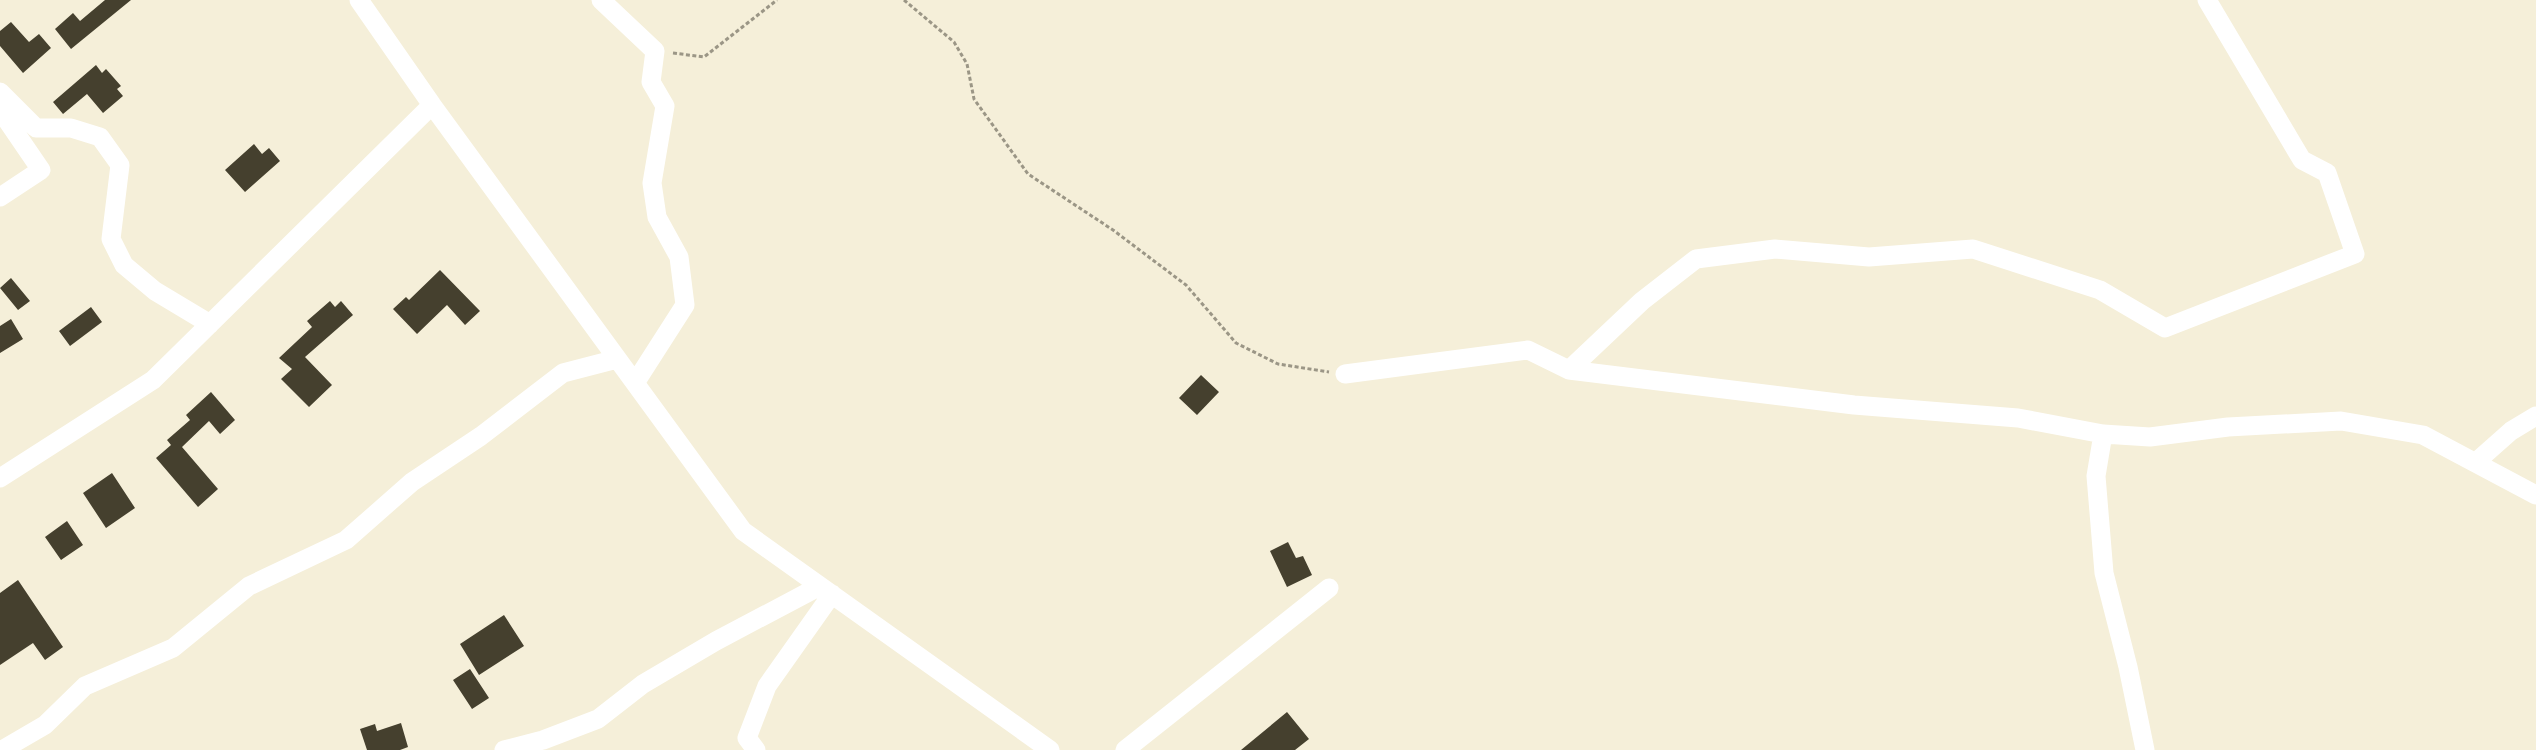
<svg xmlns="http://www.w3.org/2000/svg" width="2536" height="750" font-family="Karla,sans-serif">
	<rect width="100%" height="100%" fill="#f5efd9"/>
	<!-- building -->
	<path fill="#45402e" d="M105 0H131L71 49 55 29 73 13 80 21Z
		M11 22 29 42 39 34 51 48 23 73 0 46V31Z
		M96 65 102 73 106 69 121 86 117 89 123 96 103 113 87 94 63 114 53 102Z
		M254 144 262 154 269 148 280 161 245 192 225 170Z
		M440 270 480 311 465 325 447 305 417 334 393 309 406 297 409 300Z
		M11 278 30 301 18 310 0 288Z
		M330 301 335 307 341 301 353 315 305 357 332 385 309 407 281 379 292 369 279 358 312 327 307 321Z
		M91 307 102 322 70 346 59 331Z
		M11 319 23 339 0 353V326Z
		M1201 375 1219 392 1197 415 1179 398Z
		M211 392 235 420 220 434 209 421 182 447 218 489 198 507 156 458 171 445 167 440 190 420 186 415Z
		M112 473 135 508 106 528 83 493Z
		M67 521 83 545 61 560 45 537Z
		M1288 542 1296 558 1303 556 1312 575 1287 587 1270 551Z
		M18 580 63 647 45 660 33 643 0 665V593Z
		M504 615 524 646 479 675 460 644Z
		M470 669 489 698 472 709 453 680Z
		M1287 712 1309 739 1295 750H1241Z
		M401 723 408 747 400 750H367L360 729 375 724 377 731Z"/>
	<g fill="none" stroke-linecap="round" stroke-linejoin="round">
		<!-- path -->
		<path stroke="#9b9686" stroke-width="3" stroke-dasharray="4 2.5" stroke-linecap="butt" d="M904 0 954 42 967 64 974 99 1028 174 1113 230 1186 285 1236 343 1278 364 1329 372
			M673 53 704 57 777 0"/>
		<!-- minor -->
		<path stroke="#fff" stroke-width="19" d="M359 0 432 105 743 531 1050 750
			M601 0 655 51 651 82 665 106 652 183 657 217 679 257 685 305 635 383
			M0 92 36 128H71L100 137 120 165 111 239 124 265 155 291 210 324
			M0 110 41 170 0 197
			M1569 370 1642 301 1696 259 1775 249 1869 257 1973 249 2100 290 2165 328 2355 254 2327 173 2302 160 2207 0
			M1345 374 1528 350 1569 370 1854 405 2018 418 2103 434 2150 437 2228 427 2341 421 2423 435 2536 495
			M2103 434 2096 476 2104 573 2128 667 2145 750
			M2476 462 2511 431 2536 416
			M0 478 153 380 432 105
			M2 750 45 725 85 686 173 648 249 586 346 540 412 482 481 436 563 373 617 359
			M504 750 543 740 598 719 643 684 716 641 820 586
			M756 750 747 738 767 686 832 594
			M1125 750 1329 588"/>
	</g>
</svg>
